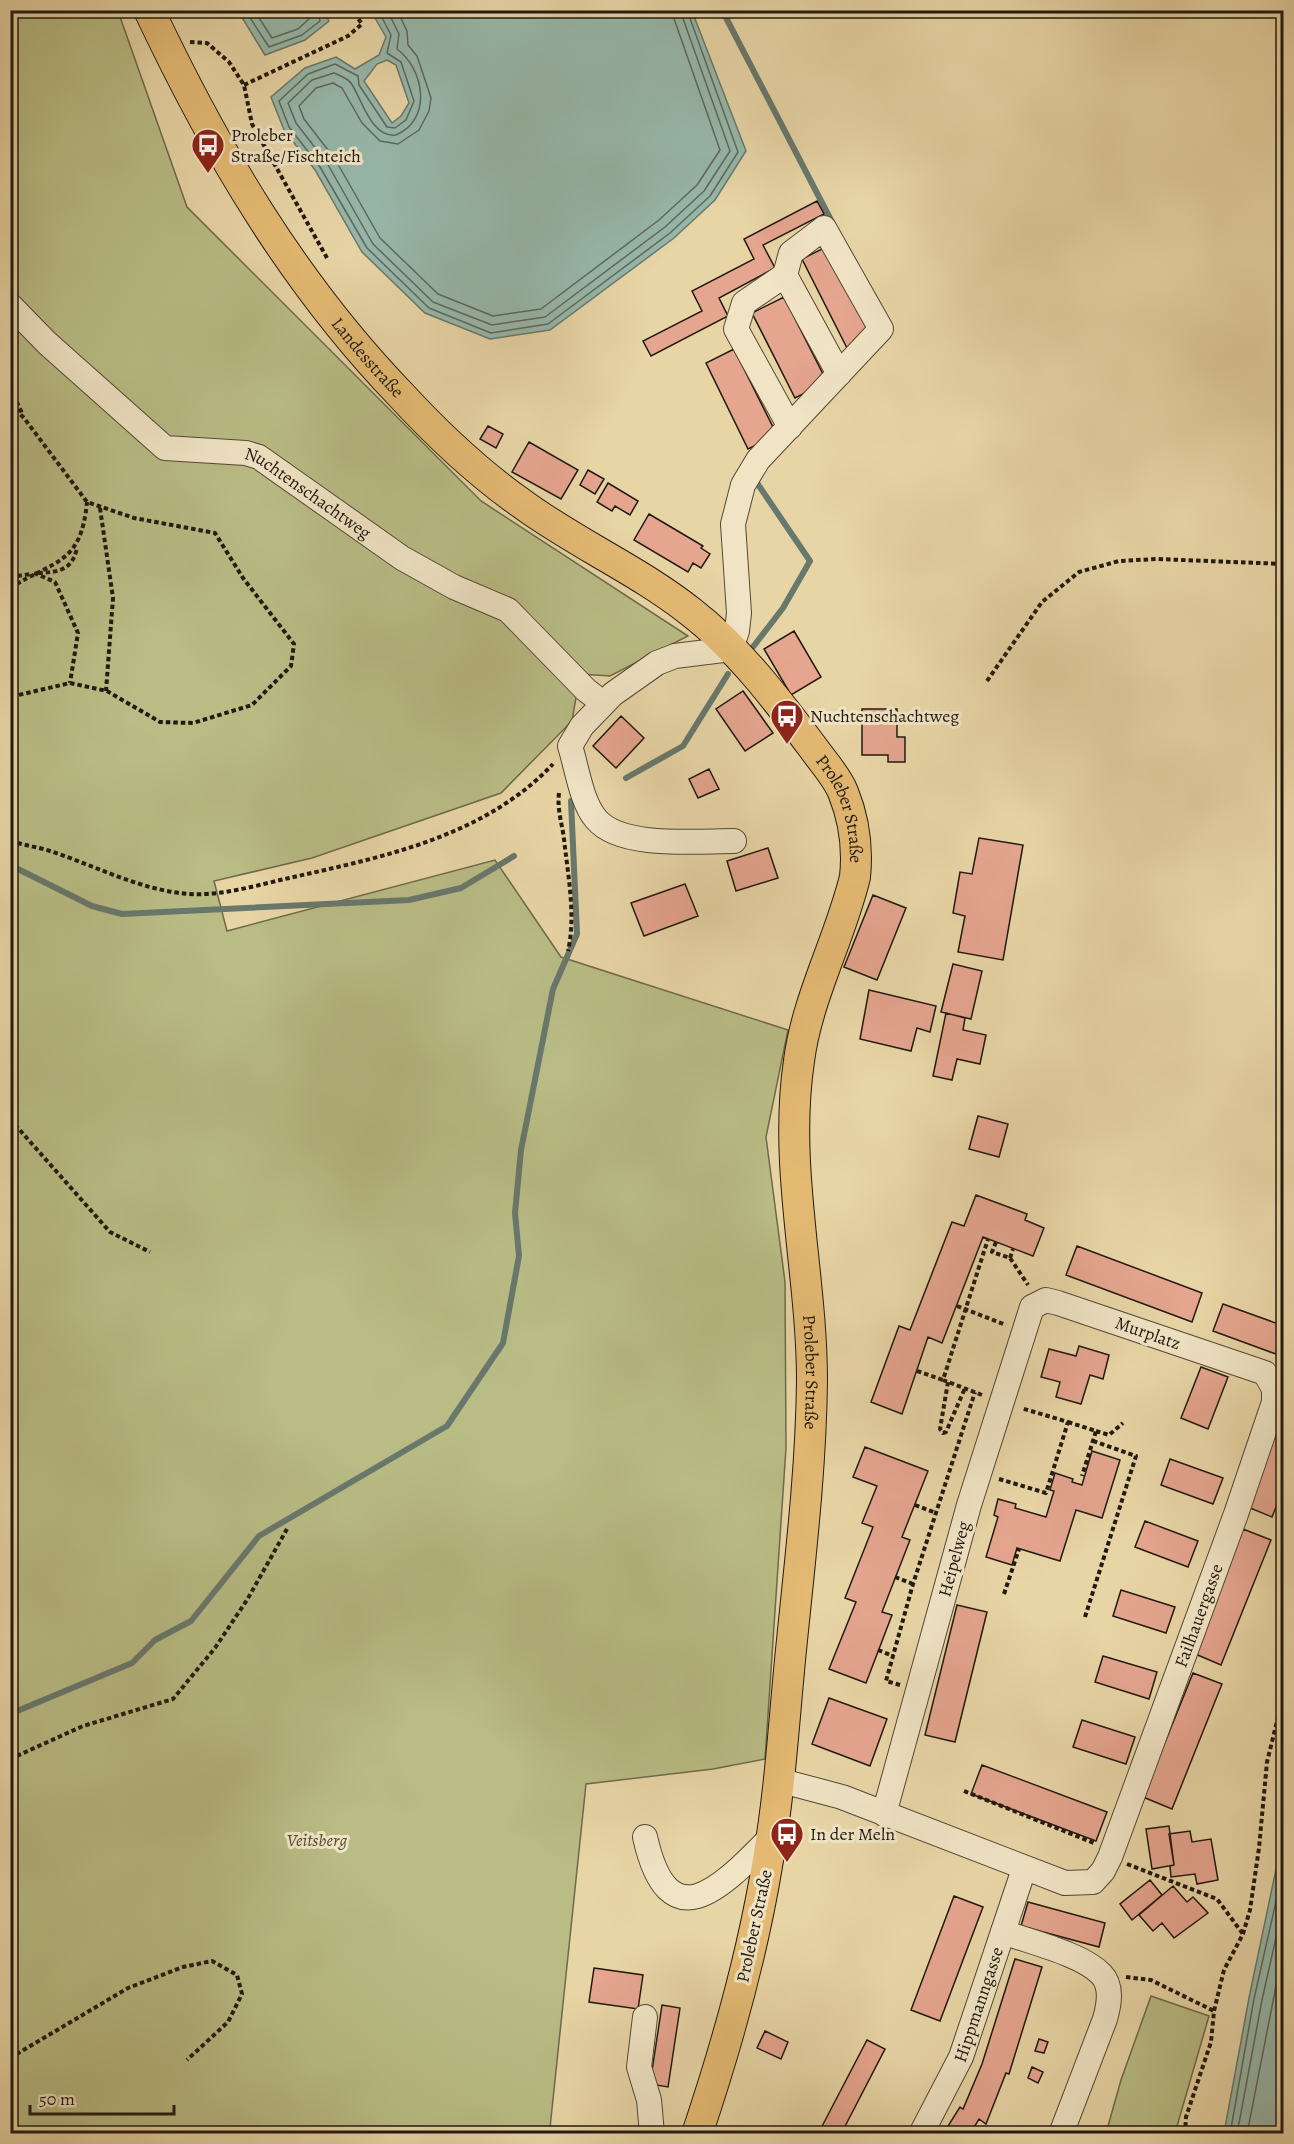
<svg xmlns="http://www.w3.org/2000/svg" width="1294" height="2144" font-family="Alegreya,serif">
	<rect width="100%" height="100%" fill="#e8d5a6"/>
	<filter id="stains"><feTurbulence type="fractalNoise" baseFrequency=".00333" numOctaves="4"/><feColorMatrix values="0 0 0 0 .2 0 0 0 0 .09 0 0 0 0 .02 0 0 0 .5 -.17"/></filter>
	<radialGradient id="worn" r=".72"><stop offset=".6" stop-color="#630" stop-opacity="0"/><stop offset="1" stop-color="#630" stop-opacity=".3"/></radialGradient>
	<!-- green -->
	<path fill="#b9bc85" stroke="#6d6a4a" stroke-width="1.5" d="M11 11H118L187 207 481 501 688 636 610 676 580 674 572 721 501 793 312 858 214 881 227 931 495 860 561 957 788 1030 766 1137 785 1282 786 1448 765 1759 713 1769 586 1784 550 2128 562 2133 11 2134Z
		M1151 1996 1209 2016 1175 2133H1106L1121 2080Z"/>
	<!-- water -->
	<path fill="#97b8ab" stroke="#68786d" stroke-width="1.5" fill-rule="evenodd" d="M238 11H323L329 21 305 40 265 55Z
		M371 11H692L746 151 715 200 674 238 550 330 490 339 425 313 362 252 315 170 284 130 271 97 305 68 336 57 355 69 379 55 386 37ZM387 60 396 65 409 103 401 116 392 123 364 81 377 64Z
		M1283 1836V2133H1224L1249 1998Z"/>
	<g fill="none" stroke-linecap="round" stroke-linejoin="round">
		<!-- shore -->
		<path stroke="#5c685e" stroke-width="1.5" d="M245 10 269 47 302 35 320 21 318 10
			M254 10 272 38 298 29 310 18V10
			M378 10 391 35 387 53 401 62 414 101 406 120 395 128 387 127 359 85 358 76 335 64 308 74 279 101 289 127 320 167 367 248 429 308 491 333 548 324 670 233 710 196 738 152 687 10
			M387 10 399 34 397 49C424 69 433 119 396 135 371 138 362 99 351 83 348 79 339 75 334 73L312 80 288 103 296 123 327 163 373 244 433 302 492 325 545 317 665 227 704 191 730 151 680 10
			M397 10 407 31 408 45 417 56 431 98 429 111 419 130 398 144 380 141 362 123 342 88 333 83 316 88 299 106 304 119 335 159 380 238 438 294 493 316 541 309 659 220 697 185 720 150 671 10
			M1230 2134 1254 1999 1284 1866
			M1237 2134 1262 2000 1284 1902
			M1247 2134 1284 1945"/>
		<!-- stream -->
		<path stroke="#68786d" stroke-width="6" d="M722 10 832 222
			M753 647 783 608 810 561 755 480 757 477
			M626 778 683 746 728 674
			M10 865 92 906 122 914 409 900 461 888 514 856
			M10 1714 132 1663 155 1640 191 1621 259 1536 447 1426 503 1343 519 1256 515 1213 521 1150 553 989 577 934 571 801"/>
	</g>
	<!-- building -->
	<path fill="#e5a58f" stroke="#211910" stroke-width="1.5" d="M817 201 824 214 763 245 775 268 719 298 728 316 651 356 643 341 702 311 692 291 754 259 744 239Z
		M828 246 873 335 847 348 802 259Z
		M784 297 827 382 795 398 752 313Z
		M734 349 777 435 748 449 706 363Z
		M488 426 503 434 496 448 480 439Z
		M529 442 578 470 561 499 512 472Z
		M588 470 604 479 595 494 580 485Z
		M608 483 638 501 630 515 615 506 612 511 597 502Z
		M649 514 703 546 701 548 710 554 701 568 693 563 688 572 634 540Z
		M794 631 821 677 791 695 764 649Z
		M743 691 773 733 745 751 716 709Z
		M862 709H897V737H905V762H888V755H862Z
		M621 716 644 738 616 768 593 746Z
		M709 769 719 789 698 798 689 779Z
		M979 838 1023 845 1003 960 958 952 965 916 953 913 960 872 972 874Z
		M768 848 778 878 736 891 727 861Z
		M685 884 698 916 644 936 631 903Z
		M873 895 906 908 877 980 844 967Z
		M953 964 982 971 971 1019 941 1012Z
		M869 990 936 1006 930 1032 917 1028 911 1051 860 1039Z
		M946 1013 965 1018 963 1030 986 1035 980 1064 957 1059 952 1080 933 1076Z
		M978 1116 1008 1124 999 1157 969 1149Z
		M976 1195 1027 1214 1025 1220 1044 1228 1033 1256 983 1237 942 1343 928 1337 902 1414 871 1402 899 1326 910 1330 952 1222 964 1226Z
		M1077 1246 1202 1293 1192 1322 1066 1275Z
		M1223 1304 1284 1326V1357L1213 1331Z
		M1079 1346 1109 1355 1103 1379 1090 1375 1081 1404 1056 1397 1060 1382 1041 1377 1049 1349 1076 1356Z
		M1201 1367 1228 1377 1208 1429 1181 1418Z
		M1284 1405V1487L1272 1517 1243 1505Z
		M865 1447 928 1471 902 1537 910 1540 882 1612 892 1615 866 1683 829 1669 856 1602 845 1598 873 1527 862 1523 877 1486 853 1477Z
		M1092 1451 1120 1460 1102 1518 1076 1510 1060 1561 1017 1548 1012 1565 986 1557 998 1517 994 1515 998 1499 1016 1504 1015 1508 1046 1517 1054 1491 1050 1490 1055 1473 1073 1479 1072 1482 1082 1485Z
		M1170 1459 1223 1478 1213 1504 1161 1485Z
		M1145 1521 1198 1541 1188 1567 1135 1547Z
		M1243 1529 1271 1540 1221 1665 1193 1653Z
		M1121 1590 1175 1607 1166 1633 1113 1616Z
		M957 1605 987 1612 955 1742 925 1735Z
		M1103 1656 1157 1672 1149 1699 1095 1682Z
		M1193 1673 1222 1684 1172 1809 1143 1797Z
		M829 1698 887 1719 870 1766 812 1744Z
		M1082 1720 1135 1737 1126 1764 1073 1747Z
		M982 1765 1107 1812 1096 1841 971 1794Z
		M1169 1826 1174 1865 1152 1869 1146 1829Z
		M1190 1831 1192 1842 1211 1839 1218 1880 1197 1884 1195 1874 1171 1877 1170 1866 1174 1865 1169 1834Z
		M1150 1880 1162 1895 1132 1920 1120 1904Z
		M1173 1886 1187 1902 1193 1897 1208 1913 1174 1938 1162 1923 1153 1931 1139 1915Z
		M954 1896 983 1907 940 2021 911 2010Z
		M1028 1902 1105 1923 1099 1947 1021 1926Z
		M1015 1959 1042 1967 1009 2074 1006 2073 986 2124 979 2119 970 2134H943L960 2107 963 2109 982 2064Z
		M594 1968 643 1975 638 2009 589 2002Z
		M662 2005 680 2008 668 2087 650 2084Z
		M765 2031 788 2042 781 2059 757 2048Z
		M1039 2039 1048 2042 1044 2053 1035 2051Z
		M867 2040 885 2049 841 2134H818Z
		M1032 2067 1043 2072 1038 2083 1028 2078Z"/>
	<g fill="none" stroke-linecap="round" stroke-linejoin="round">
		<defs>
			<g id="minor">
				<path d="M785 275 839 374"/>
				<path id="s1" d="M10 305 47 343 165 448 246 453 259 457 402 558 454 587 508 610 586 690 603 703"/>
				<path d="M734 841C698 841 621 849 596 819 581 801 577 768 570 746L582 726 613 694 657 663 675 656 731 649 737 631 739 613 733 524 743 485 758 460 881 329 824 228 791 253 785 275 744 303 736 329 790 427"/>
				<path id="s2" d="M778 1780 842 1797 1065 1883 1093 1882 1103 1871 1110 1857 1236 1514 1274 1402V1389L1265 1373 1058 1303 1046 1300 1032 1307 969 1505 884 1814"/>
				<path d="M645 1837C669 1944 723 1886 771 1837"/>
				<path d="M1003 1932C1030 1942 1082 1954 1101 1974 1113 1986 1109 2005 1105 2019L1061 2134"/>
				<path d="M645 2017 639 2067 649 2100 652 2134"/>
				<path id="s3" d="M921 2134 961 2057 1024 1869"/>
			</g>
			<g id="major">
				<path id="s4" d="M149 10C215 150 293 283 401 395 437 434 477 472 521 503 575 543 638 570 691 612 739 649 778 701 814 749 824 763 837 777 843 792 854 819 858 848 855 877 840 939 807 998 799 1061 783 1167 812 1274 812 1381 811 1471 800 1560 791 1650 784 1720 780 1791 768 1860 753 1953 727 2045 697 2134"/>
			</g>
		</defs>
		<!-- minor casing -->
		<use href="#minor" stroke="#534836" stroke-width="26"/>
		<!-- major casing -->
		<use href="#major" stroke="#211910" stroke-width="32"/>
		<!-- path -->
		<path stroke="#211910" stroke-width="4" stroke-dasharray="4.5 3" stroke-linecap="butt" d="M190 42 207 43 229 62 244 85 252 124 327 258
			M244 85 348 36 362 24 352 10
			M10 388 23 415
			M10 404 24 418 87 502 134 518 215 533 243 578 294 644 291 666 252 705 193 723 160 722 107 691 70 683 10 697
			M100 508 113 598 106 691
			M34 573 55 582 78 633 70 683
			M38 573C58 572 72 571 77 548
			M10 577 31 574
			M10 588C57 559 81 564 87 502
			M987 681 1042 602 1079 572 1119 561 1157 559 1284 564
			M559 793C557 810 562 823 564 839 568 876 576 915 568 951
			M10 841C24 845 37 847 50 851 96 866 142 891 190 894 222 896 258 885 289 878 383 857 484 837 553 764
			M10 1119 110 1232 150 1252
			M996 1242 992 1252 1010 1258 1028 1285
			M1010 1258 1013 1249
			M957 1306 1006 1325
			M917 1371 943 1380
			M948 1382 940 1429 943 1433 946 1432 965 1388
			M982 1395 943 1380 988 1239
			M1068 1422 1096 1431 1082 1476
			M1096 1431 1109 1435 1123 1423
			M999 1479 1046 1493 1068 1422 1021 1408
			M915 1505 936 1513
			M895 1577 913 1584
			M1004 1594 1019 1549
			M1085 1617 1136 1456 1093 1441
			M878 1650 893 1656
			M900 1685 886 1681 913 1584 975 1392
			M10 1759 83 1726 173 1699 215 1648 247 1600 287 1529
			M964 1791 1094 1843
			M1127 1864 1217 1899 1243 1934
			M1126 1977 1151 1980 1214 2011
			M10 2058 128 1988 183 1967 212 1961 237 1975 242 1994 228 2022 187 2060
			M1185 2134 1186 2117 1211 2042 1214 2011 1224 1970 1243 1934 1250 1910 1259 1848 1267 1762 1284 1693"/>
		<!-- minor -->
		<use href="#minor" stroke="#f0e4c5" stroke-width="24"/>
		<!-- major -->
		<use href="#major" stroke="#e4ba73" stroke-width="30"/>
	</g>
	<!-- icons -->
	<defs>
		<symbol id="bus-pin" viewBox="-11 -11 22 30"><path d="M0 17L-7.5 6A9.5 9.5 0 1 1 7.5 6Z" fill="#8f2418" stroke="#f0e4c5"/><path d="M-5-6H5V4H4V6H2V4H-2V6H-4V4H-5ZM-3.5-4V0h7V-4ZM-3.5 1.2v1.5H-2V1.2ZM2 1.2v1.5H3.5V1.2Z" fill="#fff"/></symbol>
	</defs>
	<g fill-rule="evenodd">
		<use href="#bus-pin" x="189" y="126" width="38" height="52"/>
		<use href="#bus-pin" x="768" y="697" width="38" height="52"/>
		<use href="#bus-pin" x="768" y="1815" width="38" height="52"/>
	</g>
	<g text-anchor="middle" stroke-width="6" stroke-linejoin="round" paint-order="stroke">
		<!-- poi labels -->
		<g font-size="18" fill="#211910" stroke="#f0e4c5" text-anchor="start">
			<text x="231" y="141">Proleber<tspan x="231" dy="21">Straße/Fischteich</tspan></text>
			<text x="810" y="722">Nuchtenschachtweg</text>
			<text x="810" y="1840">In der Meln</text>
		</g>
		<!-- street labels -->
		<g font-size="18" fill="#211910" stroke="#f0e4c5">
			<text dy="6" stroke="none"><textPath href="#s4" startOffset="412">Landesstraße</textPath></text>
			<text dy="6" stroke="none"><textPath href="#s1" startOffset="366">Nuchtenschachtweg</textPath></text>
			<text dy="6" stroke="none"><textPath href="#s4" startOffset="1078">Proleber Straße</textPath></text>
			<text transform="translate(1148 1333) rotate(19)" y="6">Murplatz</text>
			<text dy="6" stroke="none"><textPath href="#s4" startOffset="1654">Proleber Straße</textPath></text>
			<text transform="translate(954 1559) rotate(-75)" y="6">Heipelweg</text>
			<text dy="6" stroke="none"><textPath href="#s2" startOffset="621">Failhauergasse</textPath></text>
			<text transform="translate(754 1926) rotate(-78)" y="6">Proleber Straße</text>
			<text dy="6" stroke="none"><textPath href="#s3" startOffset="142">Hippmanngasse</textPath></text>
		</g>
		<!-- park labels -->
		<g font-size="18" font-style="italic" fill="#4f4a33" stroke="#f0e4c5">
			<text x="317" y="1846">Veitsberg</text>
		</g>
	</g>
	<!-- margin -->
	<rect width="1294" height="2144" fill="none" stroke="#e8d5a6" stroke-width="36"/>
	<rect x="12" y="12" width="1270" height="2120" fill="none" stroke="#211910" stroke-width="3"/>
	<rect x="18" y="18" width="1258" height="2108" fill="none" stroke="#211910" stroke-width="1.5"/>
	<!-- scale -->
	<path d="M30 2105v9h144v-9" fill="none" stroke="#211910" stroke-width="3"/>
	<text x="39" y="2105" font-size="18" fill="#211910" stroke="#f0e4c5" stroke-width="4.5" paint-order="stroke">50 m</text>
	<rect width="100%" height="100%" filter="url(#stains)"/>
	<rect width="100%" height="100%" fill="url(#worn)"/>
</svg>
